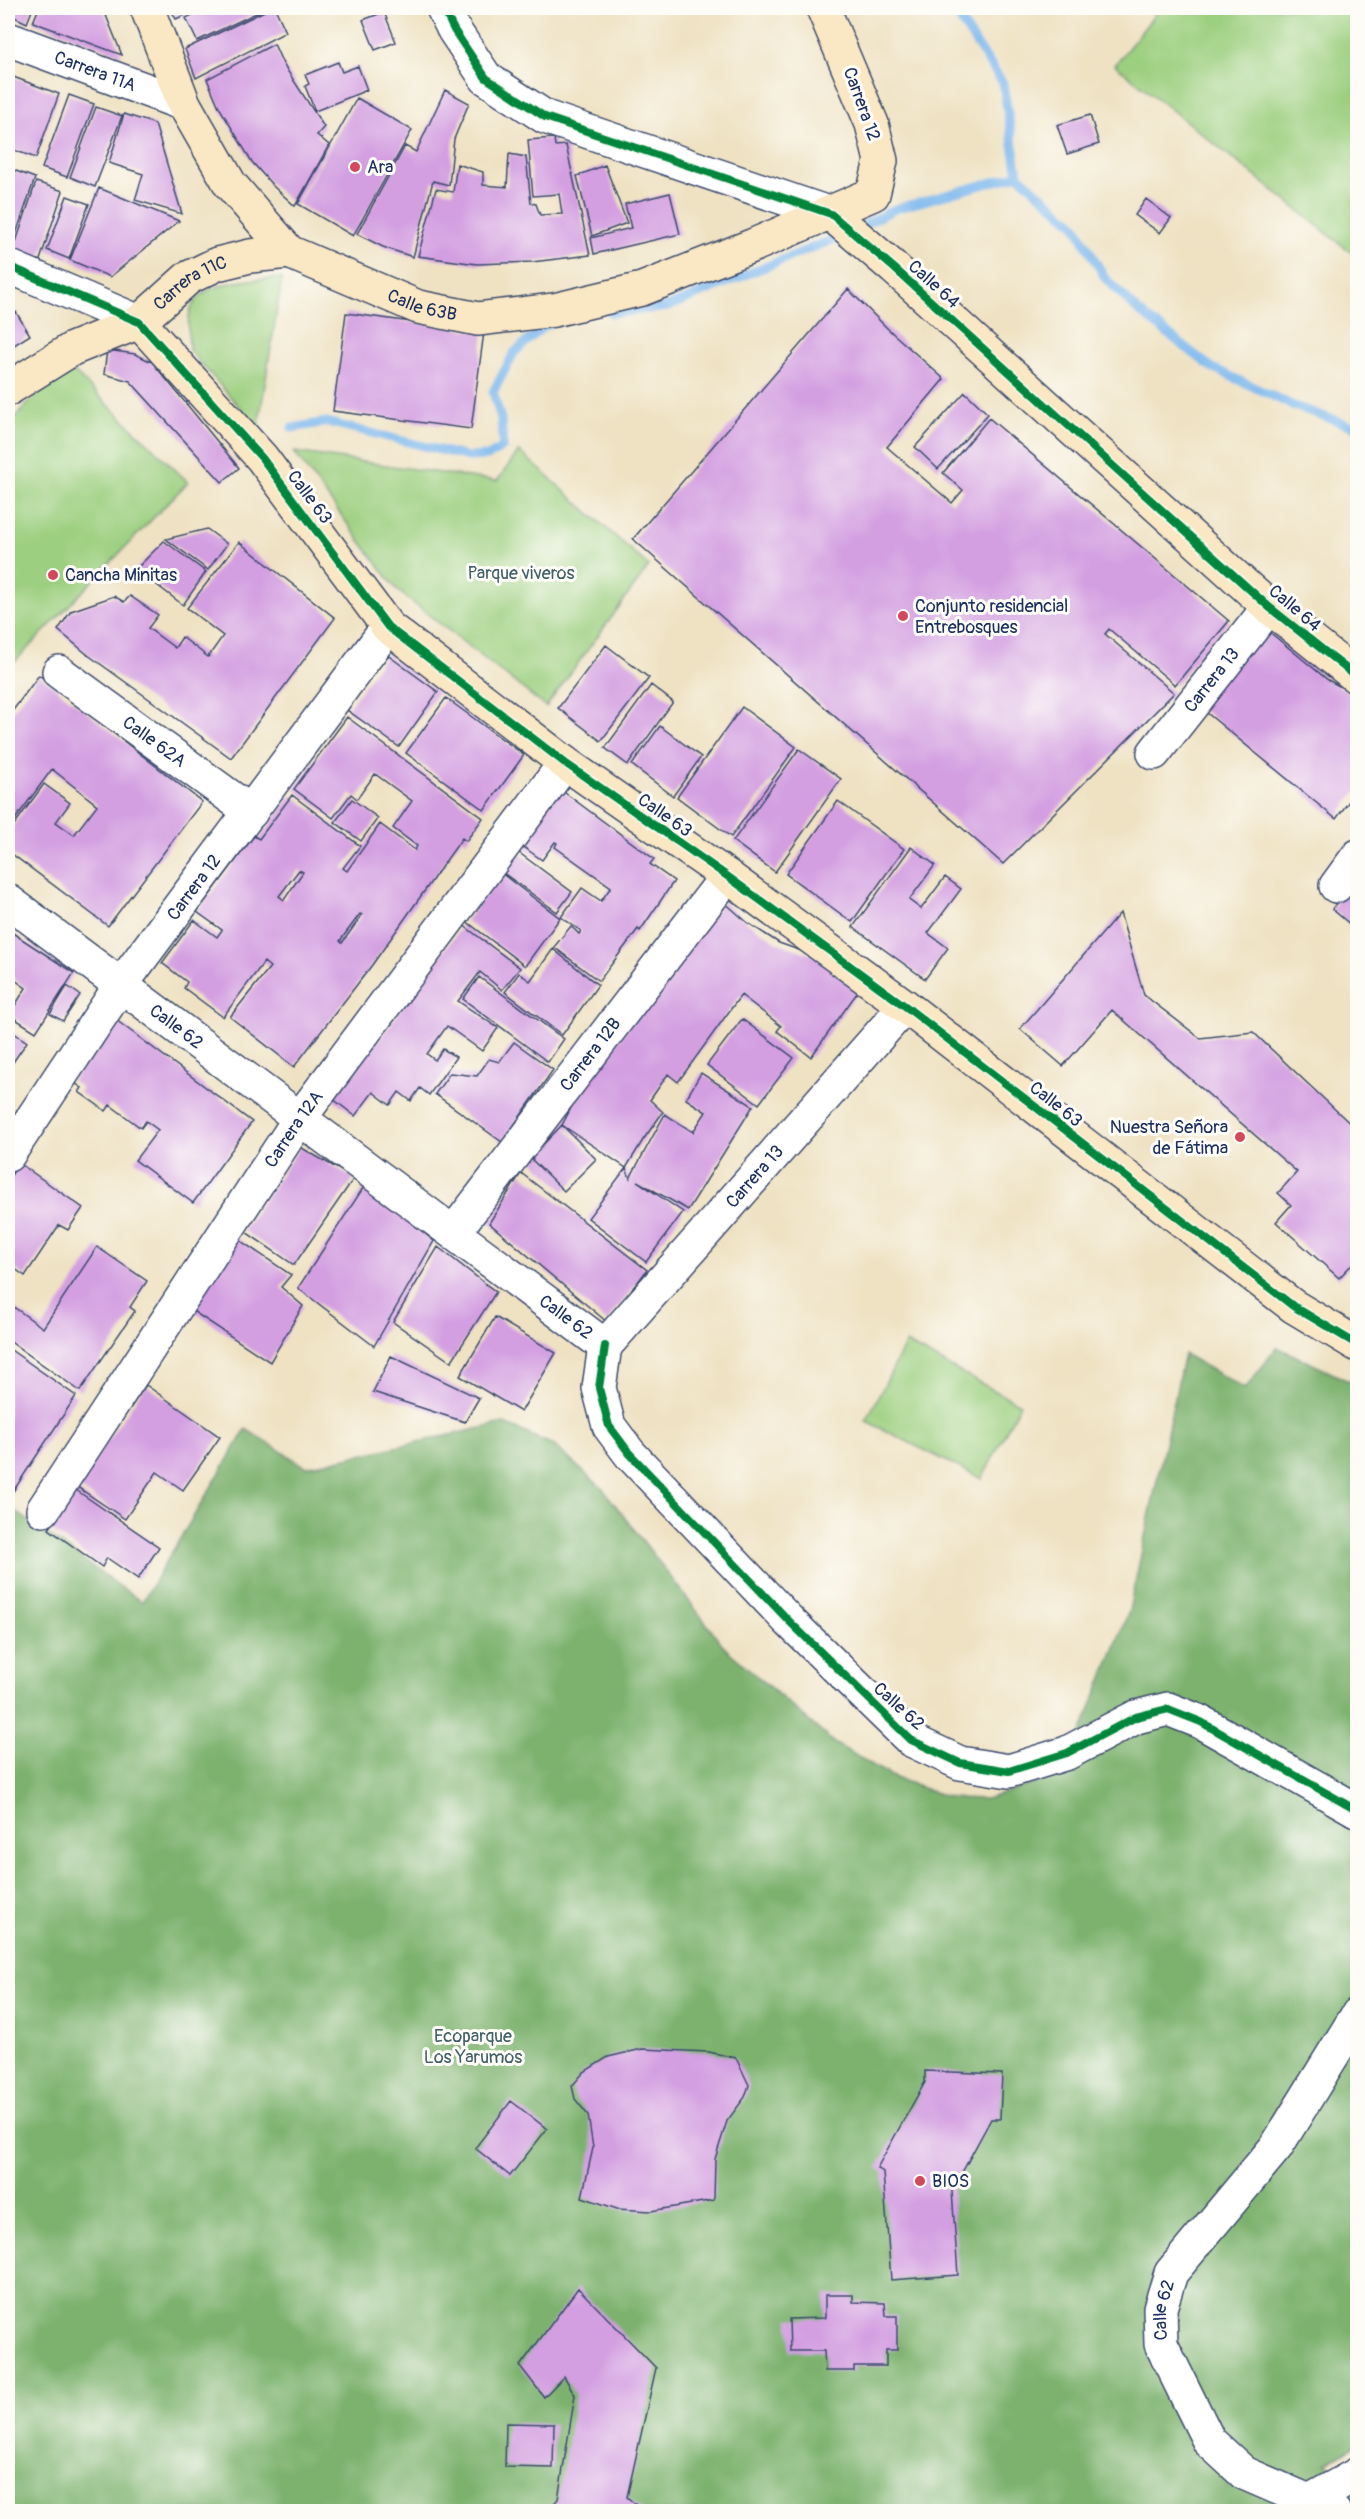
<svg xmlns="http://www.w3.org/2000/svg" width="1365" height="2519" font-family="Pangolin,sans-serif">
	<rect width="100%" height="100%" fill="#fdfcf7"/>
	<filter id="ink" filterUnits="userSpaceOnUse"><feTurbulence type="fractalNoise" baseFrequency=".0167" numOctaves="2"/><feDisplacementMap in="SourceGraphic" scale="12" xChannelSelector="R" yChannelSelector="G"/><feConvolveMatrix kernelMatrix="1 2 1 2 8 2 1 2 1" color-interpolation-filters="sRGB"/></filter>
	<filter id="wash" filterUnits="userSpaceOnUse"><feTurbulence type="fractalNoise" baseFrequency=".008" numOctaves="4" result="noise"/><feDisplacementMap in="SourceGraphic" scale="24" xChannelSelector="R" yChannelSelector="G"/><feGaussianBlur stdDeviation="1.35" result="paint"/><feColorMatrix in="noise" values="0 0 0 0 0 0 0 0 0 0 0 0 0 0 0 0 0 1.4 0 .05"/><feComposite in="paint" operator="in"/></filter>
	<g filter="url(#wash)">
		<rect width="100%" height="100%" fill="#efe2c3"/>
		<!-- green -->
		<path fill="#9ccf7f" stroke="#5c7f6e" stroke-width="1.5" d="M1160 8H1357V257L1115 65Z
			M282 278 258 428 189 350C189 339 187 327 189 316 194 279 254 280 282 278Z
			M66 364 188 482 8 669V425Z
			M519 451 649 566 546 707 397 590 294 452 497 481Z
			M906 1343 1020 1404 982 1479 866 1421Z"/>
		<!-- forest -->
		<path fill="#7db26e" stroke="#4c7066" stroke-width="1.5" d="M1277 1347 1357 1385 1358 2444 1326 2462 1357 2493V2511H8V1506L142 1602 246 1429 306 1467 503 1423 553 1445 603 1489 726 1649 834 1743 893 1777 950 1798 986 1799 1065 1774 1129 1611 1184 1354 1245 1389Z"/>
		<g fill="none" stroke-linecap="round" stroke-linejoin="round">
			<!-- stream -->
			<path stroke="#7bb7ed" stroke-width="9" d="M952 8 1003 83 1018 175 1075 225 1105 278 1137 310 1211 367 1294 406 1358 428
				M858 228 895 209 1018 175
				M611 313 667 307 846 234
				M292 428 327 422 468 457 488 456 503 447 501 419 493 392 514 353 544 326 550 324"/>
		</g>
		<g id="blocks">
			<!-- building -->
			<path fill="#d39fe1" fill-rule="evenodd" d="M8 8H33L27 23 8 14Z
				M39 8H103L122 55 33 22Z
				M170 8H200L176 19Z
				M207 8H267L197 41 186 18Z
				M271 8H275L286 32 196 78 185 49Z
				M384 12 396 42 375 50 363 20Z
				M274 44 283 64 324 127 317 135 329 145 295 206 274 187 252 162 219 107 207 79Z
				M338 62 342 72 358 66 367 90 315 111 305 86 309 84 305 75Z
				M8 75 59 94 36 158 8 148Z
				M445 90 469 103 454 139 449 185 433 181 413 257 383 247 357 234 405 146 416 152Z
				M69 95 94 104 67 177 42 168Z
				M357 98 412 130 353 236 298 204Z
				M96 107 122 116 95 187 70 177Z
				M124 114 155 124 182 214 135 200 143 174 109 163Z
				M1090 115 1099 144 1067 154 1057 125Z
				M554 138 555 146 566 145 590 255 532 262 477 264 418 256 436 189 453 192 457 164 483 172V185L507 187 509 154 526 157 531 203 536 204 540 215 562 214 559 194 533 196 528 140Z
				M605 165 627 223 592 236 577 176Z
				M8 168 35 178 14 240 8 237Z
				M36 182 63 191 39 263 12 254Z
				M99 188 179 221 110 277 70 260Z
				M670 193 680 234 594 254 591 238 631 228 625 204Z
				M67 196 89 204 69 259 47 250Z
				M1146 199 1171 218 1160 233 1135 215Z
				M848 289 888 329 944 379 887 447 952 503 963 490 943 473 989 418 1229 621 1175 685 1109 629 1105 634 1174 693 1003 864 633 539Z
				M16 312 30 335 8 349V317Z
				M346 313 484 332 471 429 333 411Z
				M107 350 135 354 152 362 239 468 222 482 130 381 104 374Z
				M965 392 988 414 938 469 915 447Z
				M207 529 227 544 208 570 166 539Z
				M164 541 206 572 183 605 136 569Z
				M239 542 335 618 231 758 88 655 58 630 71 611 114 596 124 602 130 596 158 615 148 628 175 648 182 637 208 657 223 636 187 608Z
				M1267 630 1328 680 1358 696V789L1336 819 1196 704Z
				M606 645 649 678 601 741 558 708Z
				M386 654 438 692 399 747 347 710Z
				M39 675 202 802 108 926 8 851V833L44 784 70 803 56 822 74 835 97 805 52 769 8 829V717Z
				M651 685 673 702 628 765 605 748Z
				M446 698 524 755 484 810 406 753Z
				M742 707 796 747 731 837 677 797Z
				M347 717 483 818 466 841 462 838 372 965 294 1067 230 1017 270 967 264 962 223 1017 184 988 187 982 162 963 194 920 217 937 222 930 197 912 254 836 259 839 292 795 360 846 343 868 347 871 380 824 415 850 417 846 393 828 412 801 375 774 357 799 351 794 333 818 294 789ZM299 870 303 872 284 900 279 896ZM360 914 362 915 342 943 340 941Z
				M660 726 701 757 673 796 632 765Z
				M799 749 841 779 775 872 733 841Z
				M557 787 654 859 650 864 674 881 640 931 638 929 599 981 554 947 571 926 579 934 581 931 561 917 582 888 601 901 611 887 555 847 557 843 555 842 542 860 511 838Z
				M352 799 378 818 361 841 335 822Z
				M838 801 904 849 852 922 786 874Z
				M911 847 935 865 909 900 921 909 945 877 961 889 928 933 948 948 925 979 853 927Z
				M518 852 572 892 557 912 502 872Z
				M1358 871V931L1332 909Z
				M501 873 560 918 525 966 466 921Z
				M723 901 748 923 779 943 827 960 862 986 811 1057 777 1031 781 1026 741 995 678 1082 668 1074 650 1100 663 1112 643 1140 626 1168 630 1178 665 1114 693 1132 706 1112 686 1099 701 1073 753 1106 688 1210 637 1181 683 1212 646 1262 588 1218 626 1168 562 1125 596 1159 564 1191 530 1158 562 1125 580 1091Z
				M1120 913 1144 995 1200 1038 1253 1032 1358 1131V1258L1339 1278 1276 1222 1291 1205 1278 1193 1297 1172 1112 1010 1063 1066 1020 1029Z
				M463 925 520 968 502 990 480 972 458 1001 498 1028 482 1051 447 1026 427 1054 435 1060 443 1049 456 1057 429 1095 420 1088 411 1101 399 1092 390 1105 373 1092 355 1116 328 1095 366 1037 376 1044Z
				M8 930 74 973 36 1032 9 1015 26 988 8 975Z
				M553 949 598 985 562 1035 505 992 519 973 530 981Z
				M479 977 564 1039 548 1062 463 999Z
				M67 986 80 995 63 1021 50 1014Z
				M742 1019 794 1058 759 1104 707 1065Z
				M116 1020 252 1122 193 1203 135 1160 158 1130 146 1121 141 1128 110 1105 106 1111 79 1092 82 1088 72 1081Z
				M8 1029 27 1042 11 1065 8 1062Z
				M514 1042 553 1070 502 1142 435 1094 450 1073 477 1076 489 1059 499 1062Z
				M300 1147 354 1178 294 1265 243 1230Z
				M19 1163 83 1208 68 1230 59 1225 25 1276 8 1264V1180Z
				M521 1173 647 1270 607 1322 489 1223Z
				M365 1185 434 1241 374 1346 298 1288Z
				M232 1235 291 1275 281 1287 303 1306 270 1362 188 1308Z
				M97 1247 147 1281 130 1307 135 1311 80 1391 8 1340V1303L43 1328Z
				M438 1247 496 1292 451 1362 393 1322Z
				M495 1317 556 1353 521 1412 460 1376Z
				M8 1348 76 1396 12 1493 8 1490Z
				M391 1356 479 1398 465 1422 373 1392Z
				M146 1385 220 1437 183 1490 157 1472 125 1519 76 1486Z
				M76 1490 159 1547 138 1579 107 1558 102 1567 49 1529Z
				M642 2049 709 2052 736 2058 749 2085 745 2097 727 2121 715 2159 714 2200 651 2211 617 2209 582 2197 593 2148 588 2115 575 2099 572 2086 584 2072 608 2057Z
				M925 2071 1002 2074 1000 2119H991L952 2191 958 2275 891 2280 883 2172 877 2168 925 2082Z
				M511 2101 547 2129 510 2176 475 2148Z
				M578 2288 656 2368 627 2497 643 2511H547L558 2499 575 2395 564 2376 544 2397 520 2366Z
				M825 2295H853V2302L885 2303 886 2316H897V2350H886V2366H854V2371H825L824 2351H790L789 2319 825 2318Z
				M506 2423 554 2424 553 2468 505 2467Z"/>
		</g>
	</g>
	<g filter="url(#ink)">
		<use href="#blocks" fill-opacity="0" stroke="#3b4a6d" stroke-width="1.5"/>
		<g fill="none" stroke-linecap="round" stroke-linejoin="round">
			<defs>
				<g id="street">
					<path d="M443 8 454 30 486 78 545 117 831 214"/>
					<path id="s1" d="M8 39 184 104"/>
					<path d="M8 266 139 322"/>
					<path id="s2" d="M59 672 251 812"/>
					<path id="s3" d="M1154 753 1269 607"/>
					<path d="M1336 886 1358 856"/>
					<path id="s4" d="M8 901 605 1346"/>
					<path id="s5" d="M8 1155 121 985 388 627"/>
					<path id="s6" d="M454 1232 727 876"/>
					<path d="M605 1346 599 1388 609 1426 630 1454 790 1622 911 1740 960 1763 1009 1771 1067 1753 1136 1717 1168 1709 1201 1722 1358 1811"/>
					<path id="s7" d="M605 1346 905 1006"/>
					<path id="s8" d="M43 1510 300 1118 565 763"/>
					<path d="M1311 2500 1358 2474"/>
					<path id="s9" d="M1334 2512 1244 2473 1209 2441 1161 2344 1160 2308 1171 2273 1276 2147 1358 2014"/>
				</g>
				<g id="secondary">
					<path id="s10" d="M147 8 184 104 230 184 289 252 418 307 478 319 554 310 642 289 754 245 873 194 881 161 872 124 823 8"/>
					<path d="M831 214 894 268 1269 607 1358 678"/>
					<path d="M139 322 262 458 388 627 565 763 727 876 905 1006 1293 1306 1358 1345"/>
					<path id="s11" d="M8 389 72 349 139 322 188 278 217 264 250 256 289 252"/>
				</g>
			</defs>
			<!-- street casing -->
			<use href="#street" stroke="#3b4a6d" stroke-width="36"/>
			<!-- secondary casing -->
			<use href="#secondary" stroke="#3b4a6d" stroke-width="36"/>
			<!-- street -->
			<use href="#street" stroke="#fff" stroke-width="33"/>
			<!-- secondary -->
			<use href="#secondary" stroke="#fae7c3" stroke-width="33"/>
			<defs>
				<path id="cycleway" d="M443 8 454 30 486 78 545 117 831 214 894 268 1269 607 1358 678
					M8 266 139 322 262 458 388 627 565 763 727 876 905 1006 1293 1306 1358 1345
					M605 1346 599 1388 609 1426 630 1454 790 1622 911 1740 960 1763 1009 1771 1067 1753 1136 1717 1168 1709 1201 1722 1358 1811"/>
			</defs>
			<!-- cycleway casing -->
			<use href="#cycleway" stroke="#fdfcf7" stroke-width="11"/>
			<!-- cycleway -->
			<use href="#cycleway" stroke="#00873e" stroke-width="8"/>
		</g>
	</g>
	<!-- markers -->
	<g fill="#d1495b" stroke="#fdfcf7" stroke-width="2">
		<circle cx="355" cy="167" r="6"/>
		<circle cx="53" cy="575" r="6"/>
		<circle cx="903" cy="616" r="6"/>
		<circle cx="1240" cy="1137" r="6"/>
		<circle cx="920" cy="2181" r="6"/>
	</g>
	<g text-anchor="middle" stroke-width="6" stroke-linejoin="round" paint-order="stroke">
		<!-- street labels -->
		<g font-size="18" fill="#1b2f5e" stroke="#fdfcf7">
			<text dy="6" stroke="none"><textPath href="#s1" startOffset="93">Carrera 11A</textPath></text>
			<text transform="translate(862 104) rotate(70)" y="6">Carrera 12</text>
			<text transform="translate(934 284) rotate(42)" y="6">Calle 64</text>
			<text dy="6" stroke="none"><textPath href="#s11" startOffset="213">Carrera 11C</textPath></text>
			<text dy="6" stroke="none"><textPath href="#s10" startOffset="429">Calle 63B</textPath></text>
			<text transform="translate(310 497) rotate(53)" y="6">Calle 63</text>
			<text transform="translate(1295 608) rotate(40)" y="6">Calle 64</text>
			<text dy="6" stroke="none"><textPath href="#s3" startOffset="93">Carrera 13</textPath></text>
			<text dy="6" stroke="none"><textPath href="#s2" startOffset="118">Calle 62A</textPath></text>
			<text transform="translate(665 815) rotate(35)" y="6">Calle 63</text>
			<text dy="6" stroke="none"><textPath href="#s5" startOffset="326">Carrera 12</textPath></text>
			<text dy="6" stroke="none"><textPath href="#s4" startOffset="210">Calle 62</textPath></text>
			<text dy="6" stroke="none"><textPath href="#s6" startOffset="224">Carrera 12B</textPath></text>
			<text transform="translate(1056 1104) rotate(38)" y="6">Calle 63</text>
			<text dy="6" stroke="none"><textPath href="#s8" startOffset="456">Carrera 12A</textPath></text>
			<text dy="6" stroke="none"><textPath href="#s7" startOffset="226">Carrera 13</textPath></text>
			<text dy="6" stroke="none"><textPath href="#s4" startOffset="696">Calle 62</textPath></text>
			<text transform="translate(899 1706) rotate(42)" y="6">Calle 62</text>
			<text dy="6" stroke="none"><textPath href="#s9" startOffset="288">Calle 62</textPath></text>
		</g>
		<!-- poi labels -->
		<g font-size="18" fill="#1b2f5e" stroke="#fdfcf7" text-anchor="start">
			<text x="367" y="173">Ara</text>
			<text x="65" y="581">Cancha Minitas</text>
			<text x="915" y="612">Conjunto residencial<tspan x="915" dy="21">Entrebosques</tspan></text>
			<text x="1228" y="1133" text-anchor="end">Nuestra Señora<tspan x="1228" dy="21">de Fátima</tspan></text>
			<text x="932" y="2187">BIOS</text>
		</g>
		<!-- park labels -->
		<g font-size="18" fill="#425f68" stroke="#fdfcf7">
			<text x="521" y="579">Parque viveros</text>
			<text x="473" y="2042">Ecoparque<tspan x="473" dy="21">Los Yarumos</tspan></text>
		</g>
	</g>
	<!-- margin -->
	<rect width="1365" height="2519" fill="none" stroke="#fdfcf7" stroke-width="30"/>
</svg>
